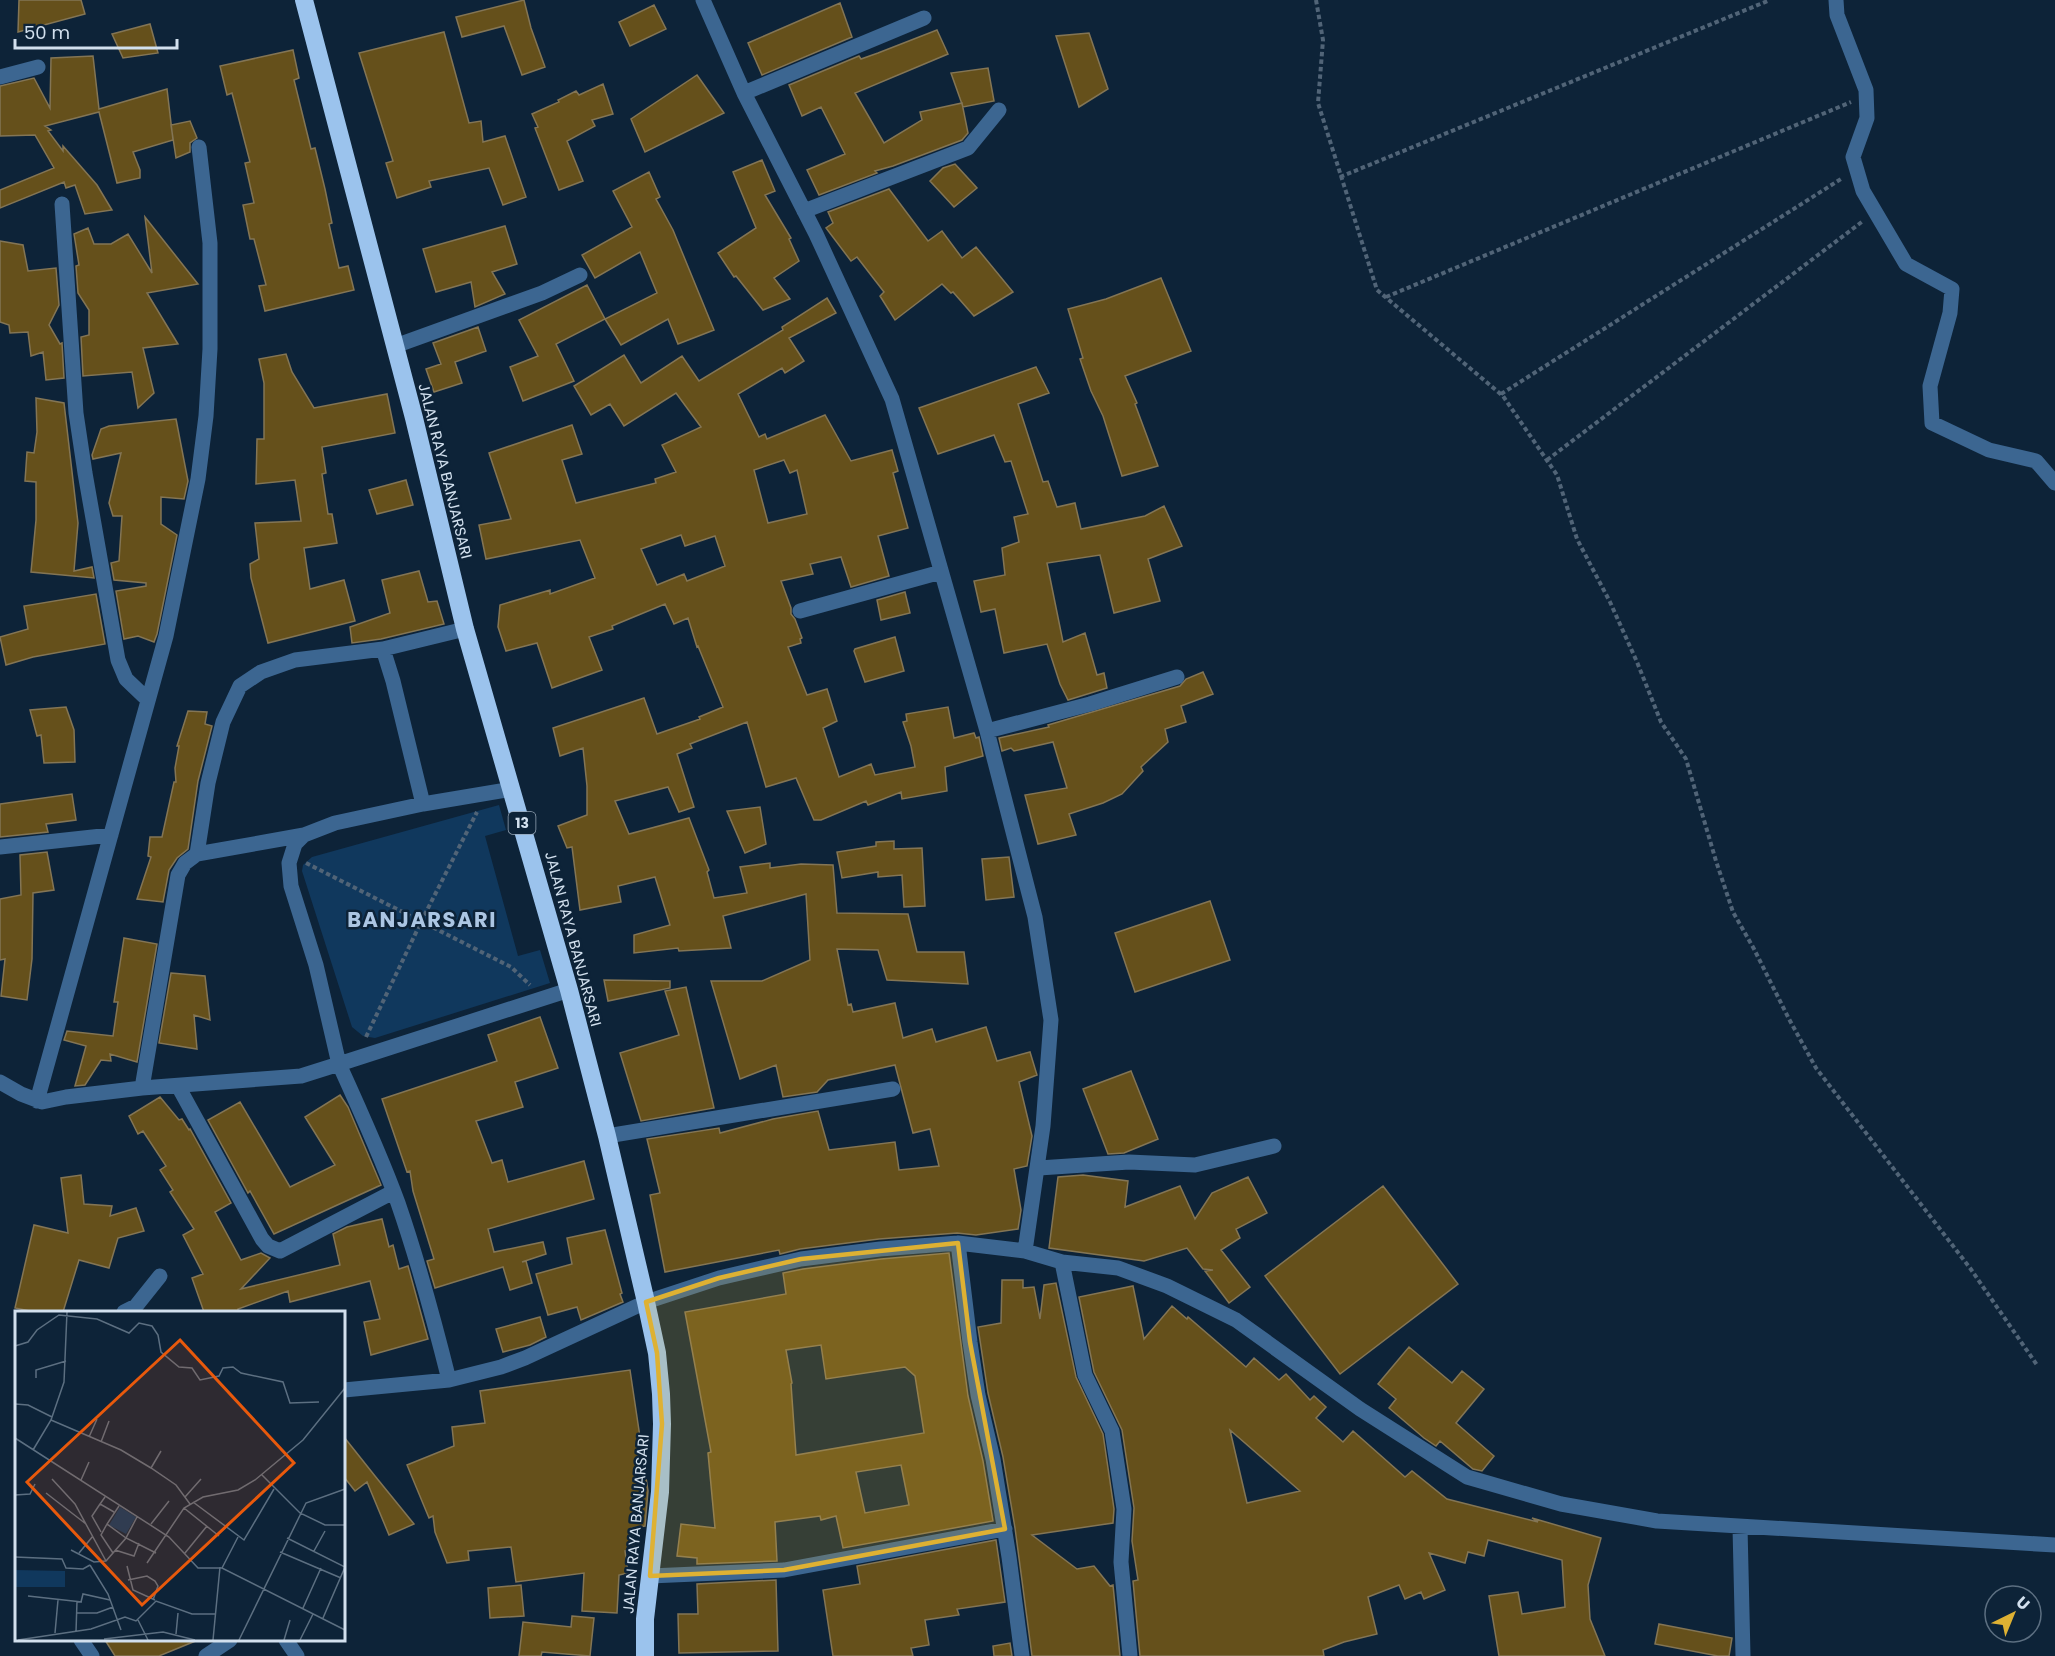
<svg xmlns="http://www.w3.org/2000/svg" width="2055" height="1656" font-family="Poppins,sans-serif">
	<rect width="100%" height="100%" fill="#0d2338"/>
	<!-- green -->
	<path fill="#10385d" d="M499 805 506 830 485 836 518 956 540 950 550 983 375 1038 363 1036 352 1027 302 871 303 865 312 857Z"/>
	<!-- building -->
	<path fill="#65501b" stroke="#837555" stroke-width="1.5" fill-rule="evenodd" d="M19 0H81L85 14 18 32Z
		M524 0 531 28 545 67 522 75 504 26 462 37 456 17Z
		M840 3 852 37 762 75 748 43Z
		M654 5 666 29 630 46 619 22Z
		M150 24 158 53 123 58 112 34Z
		M937 30 948 54 855 93 884 143 922 120 920 112 962 103 968 133 962 140 893 166 875 171 877 173 819 195 807 170 845 154 821 107 802 116 789 85 859 56 861 59 878 53Z
		M444 32 469 123 481 121 483 142 505 136 526 197 503 205 489 168 429 181 431 187 397 198 386 163 393 161 359 53Z
		M1089 33 1108 89 1079 107 1056 36Z
		M293 50 299 78 294 80 311 149 315 148 325 189 332 223 329 224 339 268 348 266 354 290 265 311 259 286 266 285 254 239H250L243 205 254 203 245 163 250 162 232 93 227 95 220 66Z
		M93 56 99 109 167 89 173 140 133 152 140 170V178L117 183 99 112 45 126 51 130 48 131 63 151V146L97 185 112 210 85 214 75 185 66 188 64 182 0 208V190L54 168 35 135 0 136V86L34 78 50 108 51 58Z
		M988 68 994 101 963 107 951 73Z
		M697 75 724 113 645 152 631 119Z
		M603 84 613 114 592 120 595 126 567 141 583 181 559 190 535 128 538 127 532 114 559 102 558 100 576 91 579 95Z
		M190 121 197 138 190 143V152L176 158 171 125Z
		M762 160 775 191 765 195 791 238 789 239 799 261 774 278 790 299 763 310 736 276 734 277 718 253 756 228 733 172Z
		M955 164 977 188 954 207 930 181 943 168Z
		M649 172 660 197 656 199 673 230 714 330 678 344 668 319 621 345 605 319 657 293 640 252 595 278 582 255 632 227 613 191Z
		M889 189 928 241 942 231 962 258 976 247 1013 292 974 316 953 292 951 293 942 284 895 320 880 296 884 292 857 257 851 261 826 228 833 223 828 212Z
		M145 217 198 284 147 293 178 344 143 348 154 393 138 408 132 372 83 376 81 337 89 335V310L78 293 76 266 79 265 74 234 88 228 94 244H111L128 234 152 273Z
		M505 226 517 264 492 272 505 294 475 307 471 282 436 292 423 249Z
		M0 241 23 245 28 271 56 268 59 305 49 325 60 344 62 343 64 378 46 380 43 352 31 356 28 332 10 333 9 325 0 322Z
		M1161 278 1191 351 1125 376 1137 403 1135 404 1158 466 1122 476 1103 416 1091 391 1080 359 1083 358 1068 309 1106 299Z
		M587 285 605 319 556 344 574 381 523 401 510 367 538 356 519 320Z
		M827 298 836 313 789 338 804 361 785 373 782 368 738 394 759 437 765 434 767 439 825 415 851 461 892 450 898 471 893 473 908 528 878 536 889 576 851 587 841 557 810 564 813 574 781 581 791 608V614L795 619 802 638 800 639 801 643 788 647 807 695 827 689 837 721 823 728 839 777 871 764 875 775 915 767 911 746 903 722 907 721 906 714 948 707 954 738 974 733 976 738 979 737 983 756 945 767 947 791 902 799 901 792 868 805 866 801 821 820H814L796 778 766 787 747 722 690 744 692 748 677 754 694 807 679 812 668 787 615 801 629 834 689 818 709 870 707 872 714 898 747 893 740 867 770 863V868L801 864 833 865 837 913 908 914 917 952H964L968 984 887 980 878 950 837 949 848 1005 851 1004 853 1012 895 1003 903 1038 932 1029 936 1042 986 1027 997 1061 1030 1052 1037 1075 1019 1082 1032 1136 1027 1166 1014 1169 1021 1210 1018 1229 976 1235 957 1233 879 1239 800 1249 780 1254 779 1250 665 1272 650 1195 660 1193 647 1139 719 1128 720 1133 773 1119 818 1111 829 1150 895 1142 899 1170 939 1166 930 1129 913 1133 895 1065 828 1080 817 1092 783 1097 776 1065 740 1079 711 981H762L810 960 806 894 723 916 731 948 679 951 678 948 634 953V935L670 925 655 877 618 886 621 902 580 910 572 847 567 848 558 826 587 815V786L583 748 560 756 553 728 644 698 657 734 700 719 699 717 723 707 698 646 697 647 688 618 674 624 665 604 612 626 613 629 589 637 602 670 552 688 537 643 506 651 498 627 500 605 550 590V594L595 578 580 540 486 559 479 525 511 519 489 453 572 425 582 454 562 460 576 503 656 483 655 479 676 472 662 445 701 427 676 393 624 426 610 404 591 415 574 386 624 355 641 383 682 356 699 381 783 330 782 327ZM784 460 790 473 797 470 807 514 768 523 754 470ZM681 535 685 546 715 536 725 566 687 581 684 574 657 585 641 549Z
		M478 327 486 351 455 362 462 383 434 392 426 369 441 364 433 343Z
		M286 354 292 372 314 408 387 394 395 433 322 447 326 473 322 474 328 514H332L337 543 304 548 310 589 344 580 355 621 268 643 251 578 250 564 259 559 255 523 301 521 295 480 256 484 257 439H264V383L259 359Z
		M1036 367 1049 393 1018 404 1043 482 1048 481 1057 507 1075 503 1081 529 1145 516 1164 506 1182 546 1148 559 1160 601 1114 613 1100 555 1047 563 1063 642 1085 633 1097 675 1104 673 1107 688 1068 700 1060 684 1047 644 1004 653 995 609 981 612 974 581 1005 575 1002 548 1019 542 1014 517 1028 514 1011 461 1005 462 994 435 938 454 919 408Z
		M36 398 64 403 78 523 74 571 92 567 94 578 31 572 36 520V482L25 481 27 452 34 453 37 432Z
		M176 419 188 481 184 499 161 497V524L177 535 157 634 154 642 138 636 124 639 116 591 146 586V583L114 580 111 563 119 561 122 516H113L109 503 121 453 93 459 92 455 101 429 109 426Z
		M406 480 413 505 377 514 369 490Z
		M419 571 428 602 437 601 444 624 381 639 352 643 350 627 390 613 382 580Z
		M905 592 910 613 881 620 877 600Z
		M96 594 105 644 33 657 6 665 0 637 28 629 24 606Z
		M895 637 904 671 865 682 854 651 855 649Z
		M1203 672 1213 694 1181 706 1186 722 1165 729 1168 742 1141 767 1143 771 1122 794 1103 803 1069 814 1076 835 1038 844 1025 795 1067 788 1053 742 1014 751 1011 748 1002 751 999 738 1049 727 1048 725 1180 686 1186 679Z
		M66 707 74 730 75 762 44 763 41 735 37 736 30 710Z
		M188 711 207 712 205 724 212 726 198 781 188 849 177 858 169 870 163 902 137 899 151 857 148 856 150 837H162L174 782H176L175 768 179 746H177Z
		M72 794 76 820 46 824 48 832 0 837V804Z
		M760 807 766 844 745 853 727 811Z
		M894 841V849L922 848 925 906 904 907 902 875 878 877V872L842 878 837 852 876 846V842Z
		M47 852 54 890 33 893 32 959 27 1000 1 996 5 959 0 960V899L21 895 20 855Z
		M1009 857 1014 897 986 900 982 859Z
		M1210 901 1230 960 1135 992 1115 933Z
		M124 938 157 944 137 1062 110 1054 111 1061 101 1060 85 1085 75 1086 86 1046 64 1040 67 1031 113 1036 118 1002H114Z
		M171 973 205 976 210 1020 194 1015 197 1049 159 1043Z
		M604 980 670 981V988L608 1001Z
		M686 987 714 1108 641 1121 620 1053 679 1035 665 991Z
		M540 1017 558 1068 515 1082 523 1107 476 1121 492 1163 502 1160 508 1182 584 1161 594 1199 488 1229 494 1252 543 1242 546 1254 522 1262 526 1261 532 1283 510 1290 503 1267 435 1288 427 1261 434 1259 413 1191 410 1171 407 1172 382 1099 497 1061 488 1035Z
		M1131 1071 1158 1139 1124 1153 1108 1154 1083 1089Z
		M340 1095 348 1107 381 1185 274 1234 250 1191 248 1193 208 1120 240 1102 290 1187 335 1165 305 1117Z
		M160 1097 179 1120 182 1119 189 1130 190 1129 231 1203 215 1212 241 1260 261 1253 270 1258 241 1289 340 1265 333 1234 347 1227 382 1219 389 1247 393 1245 399 1269 408 1266 428 1339 371 1355 364 1322 380 1319 370 1281 290 1302 288 1291 238 1309V1312H204L192 1278 203 1274 183 1235 194 1229 170 1192 173 1190 160 1170 166 1166 143 1131 138 1134 129 1116Z
		M81 1175 84 1204 112 1206 110 1216 136 1208 144 1231 118 1238 109 1268 79 1260 63 1312H35L15 1308 34 1225 68 1233 61 1178Z
		M1083 1175 1128 1181 1125 1207 1180 1186 1195 1219 1212 1193 1248 1177 1267 1213 1236 1229 1240 1238 1221 1250 1250 1287 1229 1303 1205 1271 1213 1270 1203 1269 1187 1248 1144 1261 1049 1248 1058 1177Z
		M1383 1186 1458 1284 1340 1374 1265 1276Z
		M605 1230 622 1293 620 1294 623 1302 581 1320 577 1307 548 1315 536 1274 572 1264 567 1238Z
		M949 1253 968 1396 983 1461 993 1521 843 1548 836 1516 821 1520 820 1516 775 1522 777 1561 697 1564V1558L677 1556 681 1524 715 1528 708 1453 711 1452 685 1312 786 1294 783 1273 803 1269 881 1259ZM821 1345 826 1379 905 1367 915 1376 924 1433 796 1455 791 1384 792 1383 786 1350ZM901 1465 909 1505 865 1513 856 1472Z
		M1002 1280H1023V1288L1034 1287 1040 1319 1044 1285 1056 1283 1076 1377 1103 1434 1114 1509 1113 1523 1032 1535 1077 1569 1094 1566 1110 1586 1113 1585 1120 1656H1032L1015 1528 1003 1457 988 1393 978 1327 1001 1323Z
		M1133 1286 1144 1339 1172 1306 1187 1319 1188 1317 1246 1367 1254 1358 1279 1380 1286 1374 1310 1400 1314 1396 1326 1407 1316 1418 1343 1442 1353 1431 1405 1477 1412 1471 1447 1499 1538 1522 1532 1518 1601 1538 1588 1585 1590 1619 1605 1656H1499L1489 1596 1518 1592 1522 1614 1565 1607 1562 1560 1488 1540 1484 1556 1468 1552 1465 1563 1429 1553 1445 1590 1424 1599 1421 1592 1405 1599 1399 1585 1368 1597 1377 1634 1344 1642 1323 1650 1324 1656H1140L1133 1581 1138 1580 1132 1541 1134 1508 1122 1430 1094 1372 1079 1297ZM1230 1430 1300 1491 1247 1503Z
		M540 1317 546 1337 530 1345 503 1352 496 1329Z
		M1409 1347 1452 1383 1462 1371 1484 1389 1456 1423 1494 1456 1482 1471 1473 1469 1440 1441 1436 1446 1424 1438 1389 1408 1396 1399 1378 1384Z
		M630 1370 648 1491 645 1526 632 1528 635 1550 625 1551 628 1573 619 1575 617 1613 582 1611 584 1573 516 1582 511 1547 468 1551 469 1560 447 1563 435 1532 433 1516 429 1518 407 1465 454 1446 452 1427 485 1423 480 1391Z
		M344 1437 375 1476 414 1524 389 1535 367 1482 355 1491 344 1477Z
		M996 1540 1005 1602 957 1609 959 1615 925 1620 929 1645 911 1648 913 1656H833L823 1590 860 1584 857 1566Z
		M776 1580 778 1651 679 1653 678 1614H698L697 1584Z
		M521 1585 524 1616 490 1618 488 1588Z
		M572 1616 594 1618 590 1656 542 1652 541 1656H519L523 1622 571 1627Z
		M1659 1624 1732 1638 1729 1656H1718L1655 1644Z
		M105 1640H198L159 1656H115Z
		M1010 1643 1012 1656H994L993 1646Z"/>
	<g fill="none" stroke-linecap="round" stroke-linejoin="round">
		<!-- path -->
		<path stroke="#516477" stroke-width="4" stroke-dasharray="4.5 3" stroke-linecap="butt" d="M1316 0 1323 40 1318 103 1377 290 1503 396 1557 475 1577 539 1610 602 1637 662 1661 722 1686 759 1716 861 1733 912 1754 949 1789 1019 1816 1068 1970 1268 2037 1365
			M1340 177 1770 0
			M1386 297 1851 102
			M1501 394 1841 179
			M1547 460 1863 221
			M306 863 511 967 530 985
			M366 1037 422 920 477 812"/>
		<!-- minor -->
		<path stroke="#3c6691" stroke-width="15" d="M703 0 744 93 816 234 892 399 987 731 1035 917 1051 1020 1043 1126 1025 1251
			M1836 0 1837 15 1866 90 1867 118 1853 157 1863 191 1906 264 1952 289 1950 313 1930 386 1932 423 1989 450 2036 461 2055 483
			M0 77 38 67
			M744 93 924 18
			M62 204 76 413 85 473 118 660 126 679 148 700
			M804 211 968 148 999 110
			M395 346 542 293 580 275
			M800 611 941 572
			M987 731 1090 704 1177 677
			M423 804 393 681 383 649 465 629
			M0 847 111 835
			M197 854 208 783 223 722 240 686 261 672 295 660 383 649
			M0 1082 21 1094 42 1102 66 1097 142 1088 301 1076 339 1064 316 965 291 886 289 863 295 844 304 835 335 823 423 804 512 789
			M178 1086 262 1239 268 1246 280 1251 393 1192
			M142 1088 178 875 185 863 197 854 304 835
			M37 1101 166 636 198 479 206 416 210 349V243L199 147
			M607 1136 893 1089
			M1039 1168 1129 1162 1195 1165 1274 1146
			M958 1243 970 1342 978 1395 993 1459 1009 1557 1022 1656
			M1062 1262 1085 1375 1112 1431 1124 1509 1121 1562 1130 1656
			M124 1312 136 1306 160 1276
			M449 1380C434 1320 418 1261 398 1203 381 1156 360 1110 339 1064L569 990
			M344 1390 449 1380 501 1367 525 1358 646 1302 719 1278 801 1259 880 1249 958 1243 1025 1251 1062 1262 1118 1268 1167 1286 1236 1320 1360 1409 1467 1477 1561 1504 1657 1521 2055 1545
			M1740 1527 1743 1656
			M650 1576 784 1570 1005 1529
			M81 1640 92 1656
			M286 1640 297 1656
			M206 1656 230 1640"/>
		<!-- highway -->
		<path stroke="#9bc3ed" stroke-width="18" d="M304 0 414 418 465 629 569 990 607 1136 646 1302 657 1353 661 1394 662 1424 660 1492 645 1619V1656"/>
	</g>
	<!-- marked area -->
	<path fill="#deb133" fill-opacity="0.2" stroke="#deb133" stroke-width="4.5" stroke-linejoin="round" d="M958 1243 970 1342 1005 1529 784 1570 650 1576 662 1424 657 1353 646 1302 719 1278 801 1259Z"/>
	<g text-anchor="middle" stroke-width="5" stroke-linejoin="round" paint-order="stroke">
		<!-- shield labels -->
		<rect fill="#0d2338" stroke="#97a7b7" stroke-width="1.5" x="508.5" y="812" width="27" height="22" rx="4.5"/>
		<g font-size="14" font-weight="bold" fill="#d2e0ee">
			<text x="522" y="828">13</text>
		</g>
		<!-- street labels -->
		<g font-size="15" fill="#d2e0ee" stroke="#0d2338">
			<text transform="translate(445 471) rotate(76)" y="5">JALAN RAYA BANJARSARI</text>
			<text transform="translate(573 939) rotate(75)" y="5">JALAN RAYA BANJARSARI</text>
			<text transform="translate(636 1524) rotate(-85)" y="5">JALAN RAYA BANJARSARI</text>
		</g>
		<!-- district labels -->
		<g font-size="21" font-weight="bold" letter-spacing="1.5" fill="#acc6e3" stroke="#0d2338">
			<text x="422" y="927">BANJARSARI</text>
		</g>
	</g>
	<!-- overview -->
	<g transform="translate(15 1311)">
		<rect width="330" height="330" fill="#0d2338"/>
		<path d="M105 196 121 206 111 223 94 214ZM0 259 50 260V276H0Z" fill="#10385d"/>
		<path fill="none" stroke="#5c6f81" stroke-width="1.5" d="M0 35 13 31 22 19 44 4 82 8 114 22 124 12 137 15 143 24 146 41 164 56 177 57 185 69 204 65 208 57 218 56 226 62 268 71 275 92 304 91M21 67V59L51 50M0 93 13 94 37 106M36 109 106 139 136 157 161 174 175 193M74 126 82 108M0 127 154 226 183 257H207L330 319M86 131 94 110M18 139 36 109 49 71 52 1M136 157 146 140M247 164 285 202 310 214H330M37 168 60 193 91 250M66 169 74 151M31 182 71 213M0 184 15 183 20 173M90 186 85 193 99 201M170 186 186 168M178 191 229 229 259 178M85 193 77 205 86 221M169 197 204 225M122 206 111 227 141 242M92 213 86 224 98 242M136 213 154 190M272 227 330 256 308 307M56 239 79 251 91 250 111 227 92 213 104 195M100 239 119 245 124 232M299 240 310 220M265 241 326 267M64 242 78 225M170 242 192 215M0 246 47 248 51 257 68 258 75 254M132 252 169 197 188 186 223 179 240 169 288 129 330 77M75 254 93 283 106 319M112 255 118 279 140 289M207 257 223 226M113 269 132 265 140 270 143 275 138 289M13 285 67 291M66 291 68 283 95 289M288 297 306 257M61 302H82L98 296M123 309 133 329M61 321 62 290M40 322 43 289M161 323 163 302M89 328 148 321 180 329M3 329 76 318 110 306 121 310 141 290 177 303H201M198 329 205 256M224 329 291 192 330 178M269 329 275 309M285 329 298 303"/>
		<path fill="#e8590c" fill-opacity="0.15" stroke="#e8590c" stroke-width="3" d="M165 29 279 152 127 294 12 171Z"/>
		<rect width="330" height="330" fill="none" stroke="#d2e0ee" stroke-width="3"/>
	</g>
	<!-- north arrow -->
	<g transform="translate(2013 1614) rotate(43)"><circle r="28" fill="#0d2338" stroke="#5c6f81" stroke-width="1.5"/>
	<path d="M0-4.5L10 22L0 15L-10 22Z" fill="#deb133"/>
	<text y="-9" font-size="16" font-weight="bold" text-anchor="middle" fill="#d2e0ee">U</text>
	</g>
	<!-- scale -->
	<path d="M15 39v9h162v-9" fill="none" stroke="#d2e0ee" stroke-width="3"/>
	<text x="24" y="39" font-size="18" fill="#d2e0ee" stroke="#0d2338" stroke-width="4.5" paint-order="stroke">50 m</text>
</svg>
